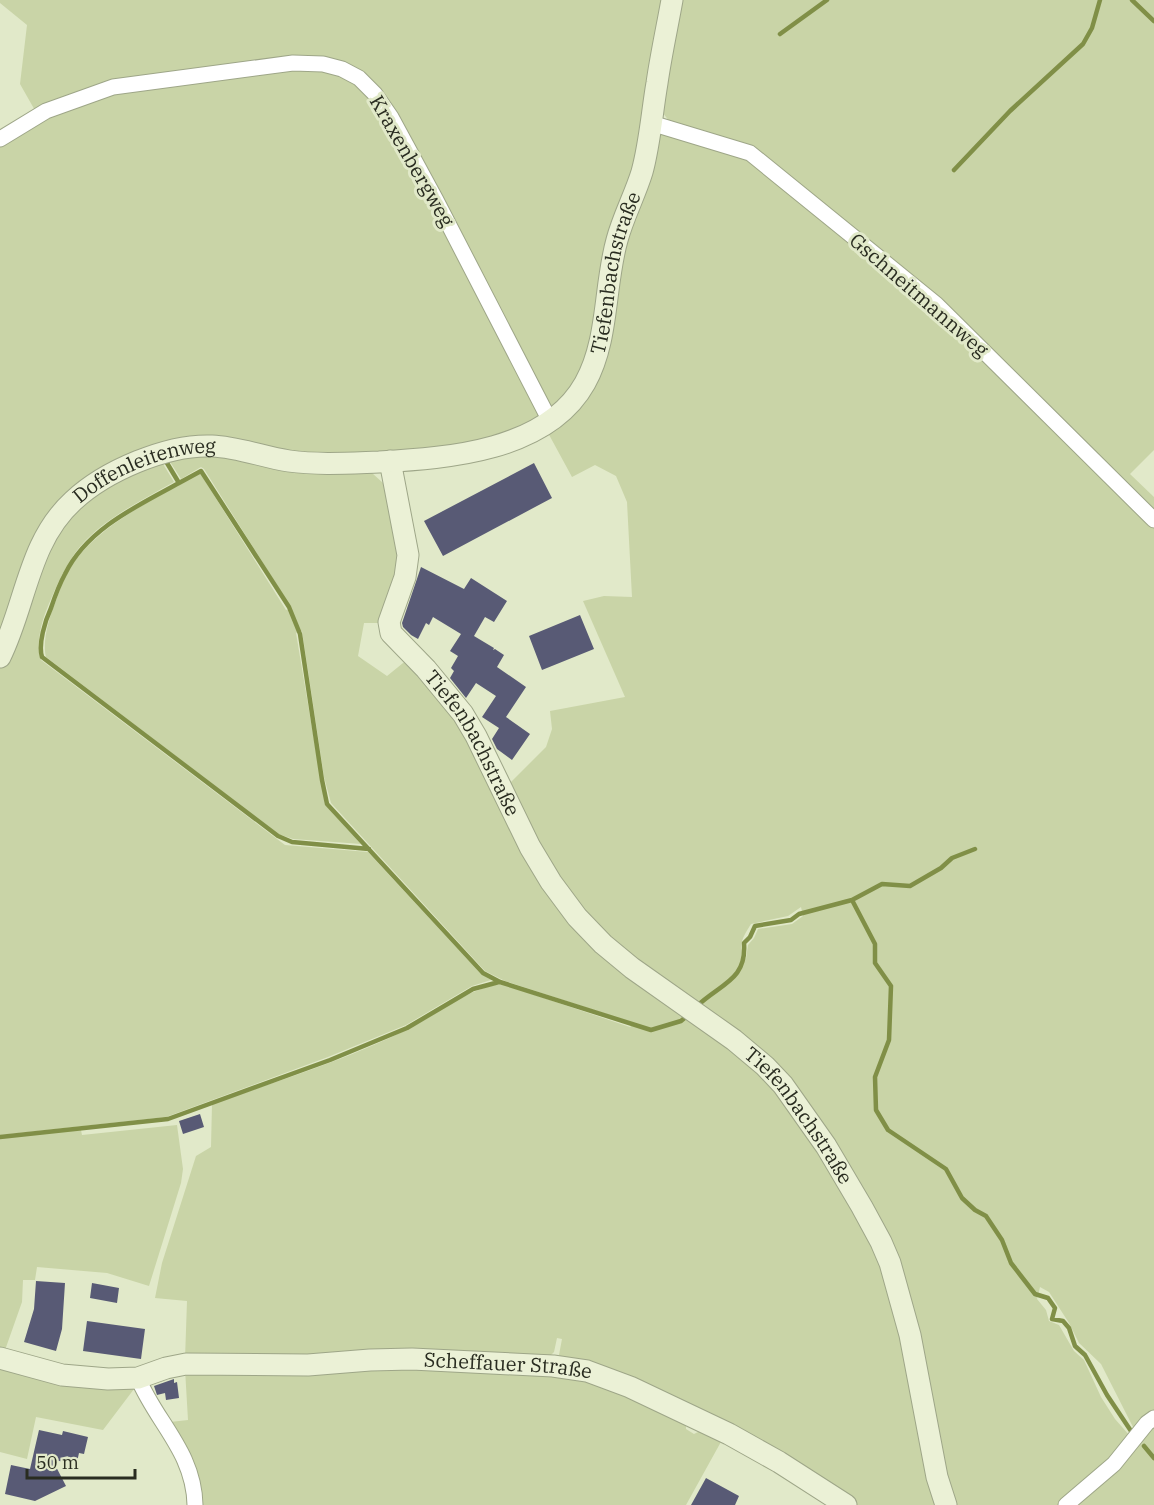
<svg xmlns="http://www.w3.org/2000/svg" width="1154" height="1505" font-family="'IBM Plex Serif',serif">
	<rect width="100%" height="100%" fill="#e1e9c9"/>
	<!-- green -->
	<path fill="#c9d4a7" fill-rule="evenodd" d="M0 0H667L637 163 588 363 555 410 548 405 394 115 353 80 388 118 540 414 528 429 437 452 300 459 205 441 65 503 0 648V145L41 121 20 84 27 25 0 3Z
		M680 0H1154V450L1130 474 1154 497V1411L1134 1429 1101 1364 1079 1343 1069 1323 1049 1292 1040 1287 1037 1299 1046 1310 1049 1321 1059 1325 1074 1351 1084 1360 1101 1397 1115 1419 1130 1436 1110 1463 1060 1505H949L913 1332 812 1119 637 967 556 882 509 784 546 747 552 729 550 711 625 697 583 601 604 596 632 597 627 502 616 476 595 465 572 477 547 431 566 417 618 254 659 134 667 131 680 135 659 108ZM801 907 803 916 792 924 758 929 754 938 748 945 746 959C737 945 743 937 751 924L788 916Z
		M186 453 372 473 383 483 402 555 383 623H364L358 656 387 676 408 659 462 723 546 882 684 1010 786 1094 879 1246 942 1505H856L565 1362 559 1355 562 1339 557 1338 554 1352 550 1356 185 1359 187 1301 155 1298 162 1263 196 1156 211 1147 212 1104C278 1081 346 1060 408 1029 439 1014 467 988 502 984L630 1027 634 1023 505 981 485 971 331 803 324 777 302 631 296 633 325 805 361 844 293 839 278 834 46 657C42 641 49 618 55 603 59 593 62 582 67 573 94 526 155 499 200 473L286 610 292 609 204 469 201 467 181 479 167 457Z
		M160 459 174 482C144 499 111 515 86 540 70 556 60 578 51 599 43 617 35 640 41 660L285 845 368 852 480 973 491 980 472 986 406 1025 328 1057 166 1117 0 1135V667L34 571 73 507Z
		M177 1125 183 1169 181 1183 149 1286 107 1273 37 1267 35 1280H23L22 1302 4 1353 0 1352V1138L81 1130 82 1135Z
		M0 1362 134 1385V1389L103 1430 36 1417 27 1459 0 1452Z
		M387 1365 567 1373 603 1381 686 1421V1429L694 1434 702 1430 722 1440 686 1505H199L170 1422 188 1420 185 1369Z
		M1154 1422V1505H1073Z"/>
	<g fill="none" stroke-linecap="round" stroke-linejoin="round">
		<!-- stream -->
		<path stroke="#808f47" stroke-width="4.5" d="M1132 0 1154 21
			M780 34 827 0
			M954 170 1010 111 1083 44 1092 28 1100 0
			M164 458 179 483 201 471 289 607 300 634 322 780 327 804 483 973 500 982 651 1030 681 1021 688 1015
			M179 483C137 506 87 529 65 574 59 585 55 596 51 608 45 621 38 644 42 657L278 836 292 842 369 849
			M852 900 875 944V963L891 986 889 1040 875 1077 876 1110 888 1130 946 1169 962 1198 975 1210 986 1216 1002 1240 1011 1263 1035 1294 1048 1298 1055 1308 1052 1319 1063 1321 1069 1328 1075 1346 1085 1355 1107 1395 1131 1431
			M696 1007C719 984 747 981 744 943L750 937 755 926 791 920 799 914 852 900 882 884 910 886 941 868 952 858 975 849
			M0 1137 168 1119 330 1060 407 1028 473 989 499 982
			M1144 1446 1154 1458"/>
	</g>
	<!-- building -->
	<path fill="#585a75" d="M534 463 552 498 443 556 424 521Z
		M421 567 464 589 471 578 507 601 494 622 485 617 474 636 494 648 493 650 495 649 504 655 497 667 526 687 506 717 530 734 512 760 497 749 492 739 499 728 482 717 496 696 476 683 466 698 450 678 454 671 451 668 458 656 450 651 461 634 433 617 429 625 426 623 418 639 411 635 403 627 402 623Z
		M580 615 594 649 542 670 529 636Z
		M200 1114 204 1127 183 1134 179 1121Z
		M36 1281 65 1283 62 1329 56 1351 24 1342 34 1309Z
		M92 1283 119 1288 117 1303 90 1298Z
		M87 1321 145 1329 141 1359 83 1351Z
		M174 1379V1383L177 1382 179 1398 166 1400 165 1393 157 1395 154 1386Z
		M39 1430 62 1435 63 1431 88 1437 84 1454 79 1453 77 1462 68 1459 67 1463 52 1459 66 1486 35 1501 5 1494 11 1465 30 1469Z
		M706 1478 739 1496 735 1505H691Z"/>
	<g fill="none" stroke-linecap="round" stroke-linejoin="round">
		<defs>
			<path id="street" d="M651 123 750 153 936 304 1154 520
				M0 139 46 111 113 87 293 63 323 64 342 69 359 78 375 94 391 117 436 200 550 421
				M138 1378C156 1422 194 1452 195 1505
				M1066 1505 1114 1464 1147 1423 1154 1418"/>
			<g id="secondary">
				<path id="s1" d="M390 461 408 555 405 577 389 622 391 633 426 669 463 714 476 736 530 847 551 882 577 917 603 944 632 968 734 1040 765 1066 783 1085 826 1146 862 1207 881 1242 890 1263 910 1335 937 1477 946 1505"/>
				<path id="s2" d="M0 657C26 605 28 542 73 501 105 471 167 444 212 446 238 447 263 457 289 461 319 465 349 463 379 462 449 458 547 451 585 383 609 340 604 286 617 240 623 217 635 195 642 172 650 143 652 112 657 83 661 55 667 28 672 0"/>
				<path id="s3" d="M0 1358 62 1375 108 1379 138 1378 166 1368 186 1364 308 1365 370 1360 412 1359 553 1366 587 1371 630 1387 729 1434 779 1462 846 1505"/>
			</g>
		</defs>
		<!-- street casing -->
		<use href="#street" stroke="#9ea688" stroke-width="17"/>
		<!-- secondary casing -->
		<use href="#secondary" stroke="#9ea688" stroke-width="23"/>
		<!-- street -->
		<use href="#street" stroke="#fff" stroke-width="15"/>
		<!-- secondary -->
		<use href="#secondary" stroke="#ebf1d6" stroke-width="21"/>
	</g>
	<g text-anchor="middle" stroke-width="6" stroke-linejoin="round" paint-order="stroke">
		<!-- street labels -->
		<g font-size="20" fill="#292c20" stroke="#e1e9c9">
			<text transform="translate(412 161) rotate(60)" y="7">Kraxenbergweg</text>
			<text dy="7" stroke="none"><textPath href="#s2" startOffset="840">Tiefenbachstraße</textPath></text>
			<text transform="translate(919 295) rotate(41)" y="7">Gschneitmannweg</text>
			<text dy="7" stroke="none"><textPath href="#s2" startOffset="254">Doffenleitenweg</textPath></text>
			<text dy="7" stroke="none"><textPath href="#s1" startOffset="315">Tiefenbachstraße</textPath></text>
			<text dy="7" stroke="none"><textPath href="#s1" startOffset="819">Tiefenbachstraße</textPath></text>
			<text dy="7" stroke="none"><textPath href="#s3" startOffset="513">Scheffauer Straße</textPath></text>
		</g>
	</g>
	<!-- scale -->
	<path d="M27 1469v9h108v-9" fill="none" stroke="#292c20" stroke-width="3"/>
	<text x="36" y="1469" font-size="18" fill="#292c20" stroke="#e1e9c9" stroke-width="4.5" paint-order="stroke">50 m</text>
</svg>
